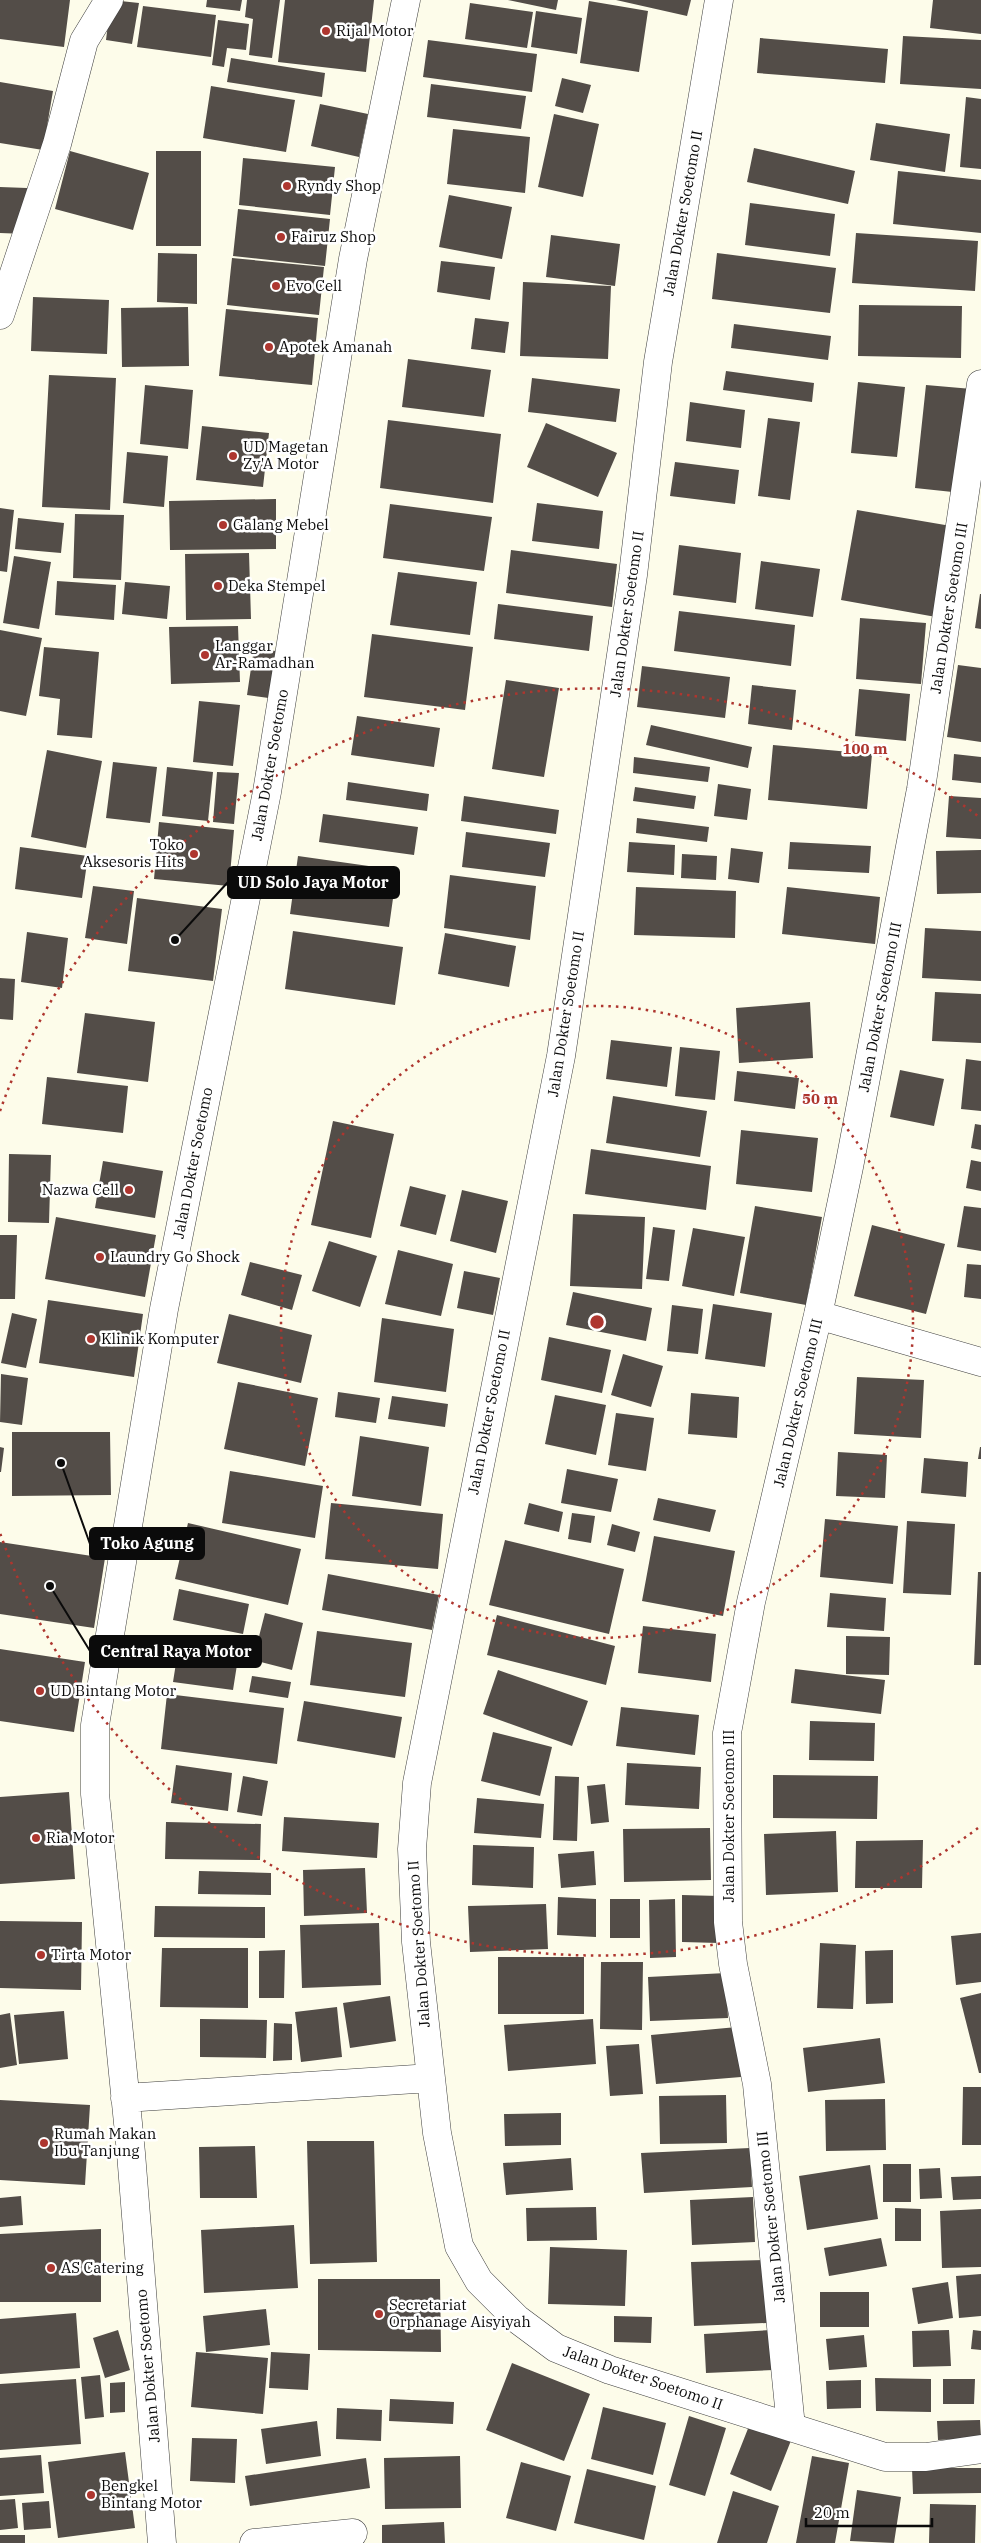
<svg xmlns="http://www.w3.org/2000/svg" width="981" height="2543" font-family="'IBM Plex Serif',serif">
	<rect width="100%" height="100%" fill="#fdfcea"/>
	<!-- building -->
	<path fill="#534d48" d="M0 0H70L64 47 0 39Z
		M111 0 139 3 132 44 106 40Z
		M207 0H242L240 11 206 7Z
		M247 0H280L272 58 249 55 253 19 245 17Z
		M285 0H374L366 72 278 62Z
		M508 0H558L556 10Z
		M616 0H691L687 16Z
		M933 0H981V34L930 28Z
		M589 1 648 11 639 72 580 63Z
		M470 3 533 12 527 48 465 39Z
		M143 6 216 15 211 57 137 47Z
		M536 11 582 18 577 54 531 47Z
		M218 20 249 24 246 50 227 48 224 67 212 65Z
		M903 36 981 40V89L900 84Z
		M760 38 888 49 885 83 757 73Z
		M428 40 537 54 532 92 423 77Z
		M231 58 325 73 322 97 227 82Z
		M562 78 591 85 583 113 555 106Z
		M0 82 53 91 43 150 0 143Z
		M431 84 526 96 521 129 427 117Z
		M211 86 295 100 286 152 203 138Z
		M966 97 981 99V169L960 167Z
		M320 104 368 114 359 157 311 146Z
		M554 114 599 124 583 197 538 187Z
		M876 123 950 134 945 172 870 160Z
		M453 129 530 137 525 193 447 184Z
		M754 148 855 171 848 204 747 182Z
		M70 151 149 173 133 230 55 209Z
		M156 151H201V246H156Z
		M243 158 335 167 330 215 239 205Z
		M898 171 981 180V233L893 224Z
		M0 187 27 188 26 234 0 233Z
		M449 195 512 207 502 259 439 247Z
		M750 203 835 214 830 256 745 245Z
		M238 209 330 219 325 266 233 256Z
		M856 233 978 241 975 291 852 283Z
		M551 235 620 244 615 286 546 277Z
		M158 253 197 254V304L157 302Z
		M717 253 836 268 830 313 712 299Z
		M232 258 324 267 319 315 227 305Z
		M441 261 495 267 490 300 437 292Z
		M523 282 611 286 608 359 520 356Z
		M33 297 109 300 107 354 31 351Z
		M859 305 962 306 961 358 858 356Z
		M188 307 189 366 122 367 121 308Z
		M226 309 318 318 312 385 219 376Z
		M475 318 509 322 505 353 471 349Z
		M734 324 831 336 828 360 731 348Z
		M408 359 491 370 484 417 402 407Z
		M726 371 814 383 812 402 723 390Z
		M49 375 116 378 110 510 42 507Z
		M532 378 620 389 616 422 528 412Z
		M858 382 905 387 897 457 851 453Z
		M145 385 193 390 188 449 140 444Z
		M926 385 972 389 962 493 915 488Z
		M690 402 745 410 741 448 686 441Z
		M768 418 800 422 790 500 758 496Z
		M388 420 501 434 493 503 380 488Z
		M546 423 617 453 598 497 527 467Z
		M202 426 269 433 263 487 196 480Z
		M127 452 168 456 164 507 123 503Z
		M675 462 739 470 735 504 670 496Z
		M276 499V549L170 550 169 501Z
		M537 503 603 511 599 549 532 541Z
		M390 504 492 517 484 571 383 558Z
		M0 508 14 510 7 572 0 571Z
		M857 510 951 526 936 617 841 600Z
		M75 514 124 515 121 580 73 578Z
		M18 518 64 523 61 553 15 549Z
		M679 545 741 553 736 603 673 595Z
		M511 550 617 564 612 607 506 593Z
		M249 553 251 619 186 620 185 554Z
		M14 556 51 562 39 629 3 623Z
		M761 561 820 569 813 617 755 609Z
		M398 572 477 582 470 635 390 625Z
		M57 581 116 585 114 620 55 615Z
		M125 582 170 586 167 619 122 614Z
		M980 594H981V629L975 628Z
		M498 604 593 616 589 651 494 639Z
		M679 611 795 625 791 666 674 651Z
		M860 618 926 623 921 684 856 679Z
		M238 626 240 682 171 684 169 627Z
		M0 630 42 638 26 716 0 711Z
		M372 634 473 647 465 710 364 697Z
		M44 647 99 652 92 738 57 735 60 699 39 696Z
		M254 648 283 652 276 699 247 695Z
		M958 665 981 668V742L947 737Z
		M642 666 730 677 725 718 637 707Z
		M506 680 559 688 544 777 492 769Z
		M752 685 796 690 792 730 748 724Z
		M859 689 910 694 906 741 855 736Z
		M199 701 240 705 233 766 193 762Z
		M357 716 440 728 434 767 351 755Z
		M651 725 752 747 748 768 646 745Z
		M773 745 872 754 867 809 768 800Z
		M47 750 102 761 86 848 31 837Z
		M954 754 981 757V783L952 780Z
		M634 757 710 767 708 782 633 773Z
		M113 762 157 767 150 823 106 818Z
		M167 767 213 772 208 821 162 816Z
		M217 772 239 773 234 824 213 822Z
		M348 782 429 794 427 811 346 800Z
		M718 784 751 789 747 820 714 816Z
		M635 787 696 796 694 809 633 801Z
		M464 796 559 810 556 834 461 821Z
		M949 796 981 798V839L946 837Z
		M323 814 418 827 414 855 319 842Z
		M637 818 709 827 707 842 636 833Z
		M159 822 234 830 229 886 154 879Z
		M466 832 550 843 545 877 462 867Z
		M629 842 675 845 674 875 627 872Z
		M790 842 871 846 869 873 788 869Z
		M20 847 88 856 82 898 15 889Z
		M731 848 763 852 759 883 728 879Z
		M981 850V893L937 894 936 851Z
		M682 854 717 856 716 880 681 878Z
		M298 856 397 870 389 927 290 914Z
		M450 875 536 886 530 940 444 928Z
		M93 886 134 891 127 944 85 938Z
		M636 887 736 891 735 938 634 935Z
		M787 887 880 897 875 944 782 934Z
		M137 898 222 909 213 981 128 971Z
		M925 928 981 931V981L922 978Z
		M293 931 403 947 395 1005 285 989Z
		M27 932 68 938 62 988 21 982Z
		M445 933 516 946 509 987 438 974Z
		M0 978 15 979 13 1020 0 1019Z
		M935 992 981 994V1043L932 1041Z
		M810 1002 813 1058 739 1063 736 1008Z
		M85 1013 155 1022 148 1082 77 1073Z
		M611 1040 672 1047 667 1087 606 1079Z
		M680 1047 720 1051 715 1100 675 1096Z
		M966 1059 981 1061V1111L961 1109Z
		M900 1070 944 1079 934 1126 890 1117Z
		M737 1071 799 1078 795 1109 734 1101Z
		M47 1077 128 1086 123 1133 42 1124Z
		M613 1096 707 1111 700 1157 606 1143Z
		M333 1121 394 1134 371 1238 311 1225Z
		M975 1124 981 1125V1150L971 1148Z
		M741 1130 818 1138 812 1192 736 1184Z
		M591 1149 711 1166 706 1210 585 1194Z
		M9 1154 51 1155 49 1223 8 1222Z
		M971 1160 981 1162V1191L966 1188Z
		M103 1161 163 1171 155 1218 95 1208Z
		M410 1186 446 1195 436 1235 400 1226Z
		M462 1190 508 1201 496 1253 450 1241Z
		M755 1206 822 1217 806 1305 740 1293Z
		M964 1206 981 1208V1251L957 1247Z
		M573 1214 645 1217 642 1289 570 1286Z
		M56 1217 156 1235 145 1297 45 1279Z
		M872 1225 945 1244 926 1314 854 1296Z
		M653 1227 675 1230 669 1281 646 1279Z
		M693 1228 745 1237 734 1296 682 1286Z
		M0 1235H17L15 1299H0Z
		M329 1241 377 1256 360 1307 312 1291Z
		M398 1250 453 1264 441 1316 385 1304Z
		M250 1262 302 1275 292 1310 241 1295Z
		M967 1264 981 1265V1299L964 1297Z
		M464 1271 500 1278 493 1315 457 1308Z
		M573 1292 652 1308 646 1341 566 1325Z
		M48 1300 143 1314 134 1377 39 1363Z
		M713 1304 772 1313 765 1367 705 1359Z
		M672 1305 703 1309 698 1354 667 1351Z
		M12 1313 37 1319 26 1368 1 1363Z
		M229 1314 312 1335 301 1383 217 1363Z
		M382 1318 454 1329 446 1392 374 1382Z
		M549 1337 611 1350 602 1393 541 1380Z
		M623 1354 663 1366 651 1407 611 1395Z
		M1 1374 28 1378 22 1425 0 1422Z
		M857 1377 924 1380 921 1438 854 1434Z
		M238 1382 318 1398 305 1466 224 1449Z
		M338 1392 380 1398 376 1423 335 1417Z
		M691 1393 739 1397 737 1438 688 1434Z
		M555 1395 606 1405 596 1455 545 1444Z
		M392 1396 448 1404 445 1427 388 1419Z
		M616 1413 654 1418 646 1471 608 1465Z
		M12 1432H110L111 1495 12 1496Z
		M360 1436 429 1447 421 1506 352 1496Z
		M0 1447 4 1448 1 1472H0Z
		M980 1447H981V1459H978Z
		M838 1452 887 1455 885 1498 836 1496Z
		M924 1458 968 1462 966 1497 921 1493Z
		M567 1469 618 1479 611 1512 561 1503Z
		M230 1471 323 1486 315 1538 222 1523Z
		M658 1498 716 1510 710 1532 653 1520Z
		M331 1503 443 1514 438 1569 325 1559Z
		M529 1503 563 1512 559 1532 524 1524Z
		M572 1513 595 1516 591 1543 568 1539Z
		M825 1519 898 1526 893 1584 820 1577Z
		M907 1521 955 1524 951 1595 903 1593Z
		M188 1523 301 1549 288 1605 175 1579Z
		M612 1524 640 1532 635 1552 607 1545Z
		M654 1536 735 1551 723 1616 642 1601Z
		M505 1540 624 1569 609 1634 489 1605Z
		M0 1542 105 1558 94 1628 0 1614Z
		M978 1572H981V1665H974Z
		M328 1574 439 1595 432 1630 322 1610Z
		M179 1589 249 1604 243 1634 173 1620Z
		M830 1593 886 1598 884 1631 827 1627Z
		M265 1613 303 1623 292 1670 253 1660Z
		M497 1615 615 1646 606 1685 487 1655Z
		M643 1626 716 1634 711 1682 638 1673Z
		M317 1631 412 1643 405 1697 310 1685Z
		M846 1636 890 1637 889 1675 846 1674Z
		M179 1644 239 1652 233 1690 173 1682Z
		M0 1649 85 1662 74 1732 0 1721Z
		M795 1669 885 1680 881 1714 791 1703Z
		M498 1670 588 1701 572 1746 483 1714Z
		M252 1676 291 1682 288 1698 249 1692Z
		M167 1694 284 1708 277 1764 161 1749Z
		M304 1701 402 1717 395 1758 297 1741Z
		M621 1707 699 1715 695 1755 616 1746Z
		M810 1721 875 1723 874 1761 809 1760Z
		M493 1732 552 1747 540 1796 481 1781Z
		M627 1763 701 1767 699 1809 625 1805Z
		M176 1765 232 1773 228 1811 171 1803Z
		M773 1775 878 1776 877 1819 773 1818Z
		M243 1776 268 1781 262 1816 237 1812Z
		M555 1776 579 1777 577 1841 553 1840Z
		M605 1784 609 1822 591 1824 587 1786Z
		M69 1792 75 1879 0 1884V1797Z
		M477 1798 544 1804 541 1838 474 1833Z
		M284 1817 379 1823 377 1858 282 1851Z
		M166 1822 261 1824 260 1860 165 1859Z
		M710 1828 711 1880 624 1882 623 1829Z
		M836 1831 838 1892 766 1895 764 1834Z
		M923 1840 922 1888H855L856 1841Z
		M473 1845 534 1847 533 1888 472 1885Z
		M594 1851 596 1885 561 1888 558 1854Z
		M365 1868 367 1913 304 1916 303 1870Z
		M199 1871 271 1873V1895L198 1894Z
		M682 1895 719 1896V1943L682 1942Z
		M558 1897 596 1899V1937L557 1935Z
		M610 1899H640V1938H610Z
		M675 1899 676 1957 650 1958 649 1900Z
		M546 1904 548 1949 470 1952 468 1906Z
		M155 1906 265 1907V1938L154 1937Z
		M0 1921 82 1922 81 1990 0 1988Z
		M379 1923 381 1985 302 1988 300 1925Z
		M981 1933V1982L956 1985 951 1936Z
		M820 1943 856 1945 853 2009 817 2008Z
		M162 1948H248V2008L160 2007Z
		M285 1950 284 1998H259V1951Z
		M893 1950V2003L866 2004 865 1951Z
		M498 1957H584V2014H498Z
		M601 1962H643L642 2030 600 2029Z
		M726 1973 728 2018 650 2021 648 1977Z
		M981 1993V2073H979L960 1998Z
		M390 1996 396 2041 350 2048 343 2003Z
		M337 2007 342 2057 301 2062 295 2012Z
		M64 2011 68 2059 19 2064 14 2015Z
		M10 2013 17 2065 0 2068V2015Z
		M200 2019 267 2020 266 2058 200 2057Z
		M593 2019 596 2064 508 2071 504 2025Z
		M274 2023 292 2024V2060L273 2061Z
		M737 2027 741 2077 656 2084 651 2035Z
		M880 2038 885 2083 808 2092 803 2048Z
		M639 2044 643 2094 610 2096 606 2046Z
		M963 2087H981V2145H962Z
		M726 2095 727 2143 660 2144 659 2096Z
		M885 2099 886 2150 826 2151 825 2100Z
		M0 2100 90 2105 85 2185 0 2180Z
		M561 2113V2145L505 2146 504 2114Z
		M307 2141H374L377 2262 310 2264Z
		M255 2146 257 2198H200L199 2147Z
		M750 2148 752 2187 644 2193 641 2153Z
		M571 2158 573 2190 506 2195 503 2163Z
		M883 2164H911V2202H883Z
		M870 2165 878 2219 807 2230 799 2176Z
		M940 2168 942 2198 920 2199 919 2169Z
		M981 2176V2199L953 2200 951 2177Z
		M21 2196 23 2225 0 2227V2198Z
		M753 2197 755 2242 692 2245 690 2200Z
		M596 2207 597 2240 527 2241 526 2208Z
		M895 2208 921 2209V2241H895Z
		M981 2209V2267L942 2268 940 2211Z
		M294 2225 298 2288 204 2293 201 2230Z
		M101 2229V2302H0V2234Z
		M881 2238 887 2266 829 2276 824 2248Z
		M550 2247 627 2250 625 2306 548 2304Z
		M764 2260 767 2323 694 2326 691 2262Z
		M981 2274V2316L959 2318 956 2276Z
		M318 2279H440L441 2352 318 2350Z
		M948 2282 953 2318 918 2324 912 2288Z
		M820 2292H869V2327H820Z
		M266 2309 270 2345 206 2352 203 2316Z
		M76 2313 80 2368 0 2374V2319Z
		M614 2316 652 2317 651 2343 614 2342Z
		M118 2330 130 2370 105 2378 93 2338Z
		M771 2330 773 2370 706 2373 704 2334Z
		M949 2330 951 2366 913 2367 912 2331Z
		M973 2330 981 2331V2350L971 2349Z
		M864 2335 867 2367 829 2370 826 2339Z
		M196 2352 268 2358 263 2414 191 2407Z
		M271 2352 310 2354 308 2390 269 2388Z
		M512 2363 590 2394 564 2461 486 2430Z
		M100 2375 104 2417 85 2419 81 2377Z
		M875 2378 931 2379V2412L876 2411Z
		M76 2379 81 2444 0 2450V2384Z
		M943 2379H975L974 2404H943Z
		M861 2380V2408L827 2409 826 2381Z
		M125 2382V2412L110 2413V2383Z
		M390 2399 454 2402 453 2424 389 2421Z
		M603 2407 666 2423 653 2475 591 2459Z
		M337 2408 382 2410 381 2441 336 2439Z
		M689 2416 726 2428 705 2496 669 2485Z
		M980 2420 981 2438 938 2440 937 2421Z
		M317 2421 321 2456 266 2464 261 2429Z
		M751 2421 792 2438 771 2491 730 2474Z
		M192 2438 237 2439 235 2483 190 2481Z
		M125 2452 135 2528 58 2538 48 2462Z
		M41 2455 44 2493 0 2496V2458Z
		M460 2456 461 2508 385 2509 384 2458Z
		M812 2456 849 2463 835 2543H796Z
		M366 2458 370 2488 250 2506 245 2476Z
		M521 2462 571 2476 556 2531 506 2518Z
		M912 2468H981V2493L913 2494Z
		M587 2469 656 2486 644 2540 574 2523Z
		M857 2490 901 2497 894 2543 850 2541Z
		M733 2491 779 2506 767 2543H717Z
		M15 2499 18 2528 0 2530V2500Z
		M49 2501 51 2528 24 2530 22 2503Z
		M930 2504 976 2505 975 2543H929Z
		M444 2522 445 2543H382V2525Z
		M0 2535H25V2543H0Z"/>
	<g fill="none" stroke-linecap="round" stroke-linejoin="round">
		<defs>
			<path id="minor" d="M719 0 658 362 633 575 561 1056 417 1783 412 1849 416 1942 437 2133 459 2246 479 2281 517 2319 556 2348 610 2370 885 2457H926L981 2449
				M0 315 57 144 84 41 109 0
				M818 1315 981 1362
				M125 2098 431 2078
				M791 2427 757 2084 733 1964 728 1922 727 1733 751 1602 818 1315 849 1167 921 789 981 384
				M162 2543 131 2153 95 1794V1725L164 1309 267 792 353 259 406 0
				M254 2543 353 2533"/>
		</defs>
		<!-- minor casing -->
		<use href="#minor" stroke="#3e3e3e" stroke-width="29"/>
		<!-- minor -->
		<use href="#minor" stroke="#fff" stroke-width="28"/>
	</g>
	<!-- distance rings -->
	<g fill="none" stroke="#ae362f" stroke-width="2.5" stroke-dasharray="2.5 5">
		<circle cx="597" cy="1322" r="316"/>
		<path d="M978 1828A633 633 0 0 1 0 1533M0 1111A633 633 0 0 1 978 816"/>
	</g>
	<!-- markers -->
	<g fill="#ae362f" stroke="#fff" stroke-width="2">
		<circle cx="326" cy="31" r="5"/>
		<circle cx="287" cy="186" r="5"/>
		<circle cx="281" cy="237" r="5"/>
		<circle cx="276" cy="286" r="5"/>
		<circle cx="269" cy="347" r="5"/>
		<circle cx="233" cy="456" r="5"/>
		<circle cx="223" cy="525" r="5"/>
		<circle cx="218" cy="586" r="5"/>
		<circle cx="205" cy="655" r="5"/>
		<circle cx="194" cy="854" r="5"/>
		<circle cx="129" cy="1190" r="5"/>
		<circle cx="100" cy="1257" r="5"/>
		<circle cx="91" cy="1339" r="5"/>
		<circle cx="40" cy="1691" r="5"/>
		<circle cx="36" cy="1838" r="5"/>
		<circle cx="41" cy="1955" r="5"/>
		<circle cx="44" cy="2143" r="5"/>
		<circle cx="51" cy="2268" r="5"/>
		<circle cx="379" cy="2314" r="5"/>
		<circle cx="91" cy="2495" r="5"/>
	</g>
	<g text-anchor="middle" stroke-width="5" stroke-linejoin="round" paint-order="stroke">
		<!-- poi labels -->
		<g font-size="15" fill="#0b0b0b" stroke="#fff" text-anchor="start">
			<text x="336" y="36">Rijal Motor</text>
			<text x="297" y="191">Ryndy Shop</text>
			<text x="291" y="242">Fairuz Shop</text>
			<text x="286" y="291">Evo Cell</text>
			<text x="279" y="352">Apotek Amanah</text>
			<text x="243" y="452">UD Magetan<tspan x="243" dy="17">Zy'A Motor</tspan></text>
			<text x="233" y="530">Galang Mebel</text>
			<text x="228" y="591">Deka Stempel</text>
			<text x="215" y="651">Langgar<tspan x="215" dy="17">Ar-Ramadhan</tspan></text>
			<text x="184" y="850" text-anchor="end">Toko<tspan x="184" dy="17">Aksesoris Hits</tspan></text>
			<text x="119" y="1195" text-anchor="end">Nazwa Cell</text>
			<text x="110" y="1262">Laundry Go Shock</text>
			<text x="101" y="1344">Klinik Komputer</text>
			<text x="50" y="1696">UD Bintang Motor</text>
			<text x="46" y="1843">Ria Motor</text>
			<text x="51" y="1960">Tirta Motor</text>
			<text x="54" y="2139">Rumah Makan<tspan x="54" dy="17">Ibu Tanjung</tspan></text>
			<text x="61" y="2273">AS Catering</text>
			<text x="389" y="2310">Secretariat<tspan x="389" dy="17">Orphanage Aisyiyah</tspan></text>
			<text x="101" y="2491">Bengkel<tspan x="101" dy="17">Bintang Motor</tspan></text>
		</g>
		<!-- street labels -->
		<g font-size="15" fill="#0b0b0b" stroke="#fff">
			<text transform="translate(683 213) rotate(-80)" y="5">Jalan Dokter Soetomo II</text>
			<text transform="translate(949 608) rotate(-81)" y="5">Jalan Dokter Soetomo III</text>
			<text transform="translate(627 614) rotate(-82)" y="5">Jalan Dokter Soetomo II</text>
			<text transform="translate(270 765) rotate(-80)" y="5">Jalan Dokter Soetomo</text>
			<text transform="translate(880 1007) rotate(-79)" y="5">Jalan Dokter Soetomo III</text>
			<text transform="translate(566 1014) rotate(-81)" y="5">Jalan Dokter Soetomo II</text>
			<text transform="translate(193 1163) rotate(-79)" y="5">Jalan Dokter Soetomo</text>
			<text transform="translate(798 1403) rotate(-77)" y="5">Jalan Dokter Soetomo III</text>
			<text transform="translate(489 1412) rotate(-79)" y="5">Jalan Dokter Soetomo II</text>
			<text transform="translate(729 1816) rotate(-90)" y="5">Jalan Dokter Soetomo III</text>
			<text transform="translate(419 1944) rotate(-94)" y="5">Jalan Dokter Soetomo II</text>
			<text transform="translate(771 2217) rotate(-96)" y="5">Jalan Dokter Soetomo III</text>
			<text transform="translate(148 2366) rotate(-95)" y="5">Jalan Dokter Soetomo</text>
			<text transform="translate(643 2378) rotate(19)" y="5">Jalan Dokter Soetomo II</text>
		</g>
	</g>
	<circle cx="597" cy="1322" r="8" fill="#ae362f" stroke="#fff" stroke-width="2.5"/>
	<g font-size="15" text-anchor="middle" font-weight="bold" fill="#ae362f" stroke="#fff" stroke-width="5" stroke-linejoin="round" paint-order="stroke">
		<text x="865" y="754">100 m</text>
		<text x="820" y="1104">50 m</text>
	</g>
	<!-- callouts -->
	<path fill="none" stroke="#0b0b0b" stroke-width="2" d="M175 940L228 882M61 1463L90 1544M50 1586L90 1651"/>
	<g fill="#0b0b0b" stroke="#fff" stroke-width="2">
		<circle cx="175" cy="940" r="5"/>
		<circle cx="61" cy="1463" r="5"/>
		<circle cx="50" cy="1586" r="5"/>
	</g>
	<g fill="#0b0b0b" stroke="#0b0b0b" stroke-width="2">
		<rect x="228" y="867" width="171" height="31" rx="5"/>
		<rect x="90" y="1528" width="114" height="31" rx="5"/>
		<rect x="90" y="1636" width="171" height="31" rx="5"/>
	</g>
	<g font-size="16" text-anchor="middle" font-weight="bold" fill="#fff">
		<text x="313" y="888">UD Solo Jaya Motor</text>
		<text x="147" y="1549">Toko Agung</text>
		<text x="176" y="1657">Central Raya Motor</text>
	</g>
	<!-- scale -->
	<path d="M806 2518v8h126v-8" fill="none" stroke="#0b0b0b" stroke-width="2.5"/>
	<text x="814" y="2518" font-size="15" fill="#0b0b0b" stroke="#ffffff" stroke-width="4" paint-order="stroke">20 m</text>
</svg>
